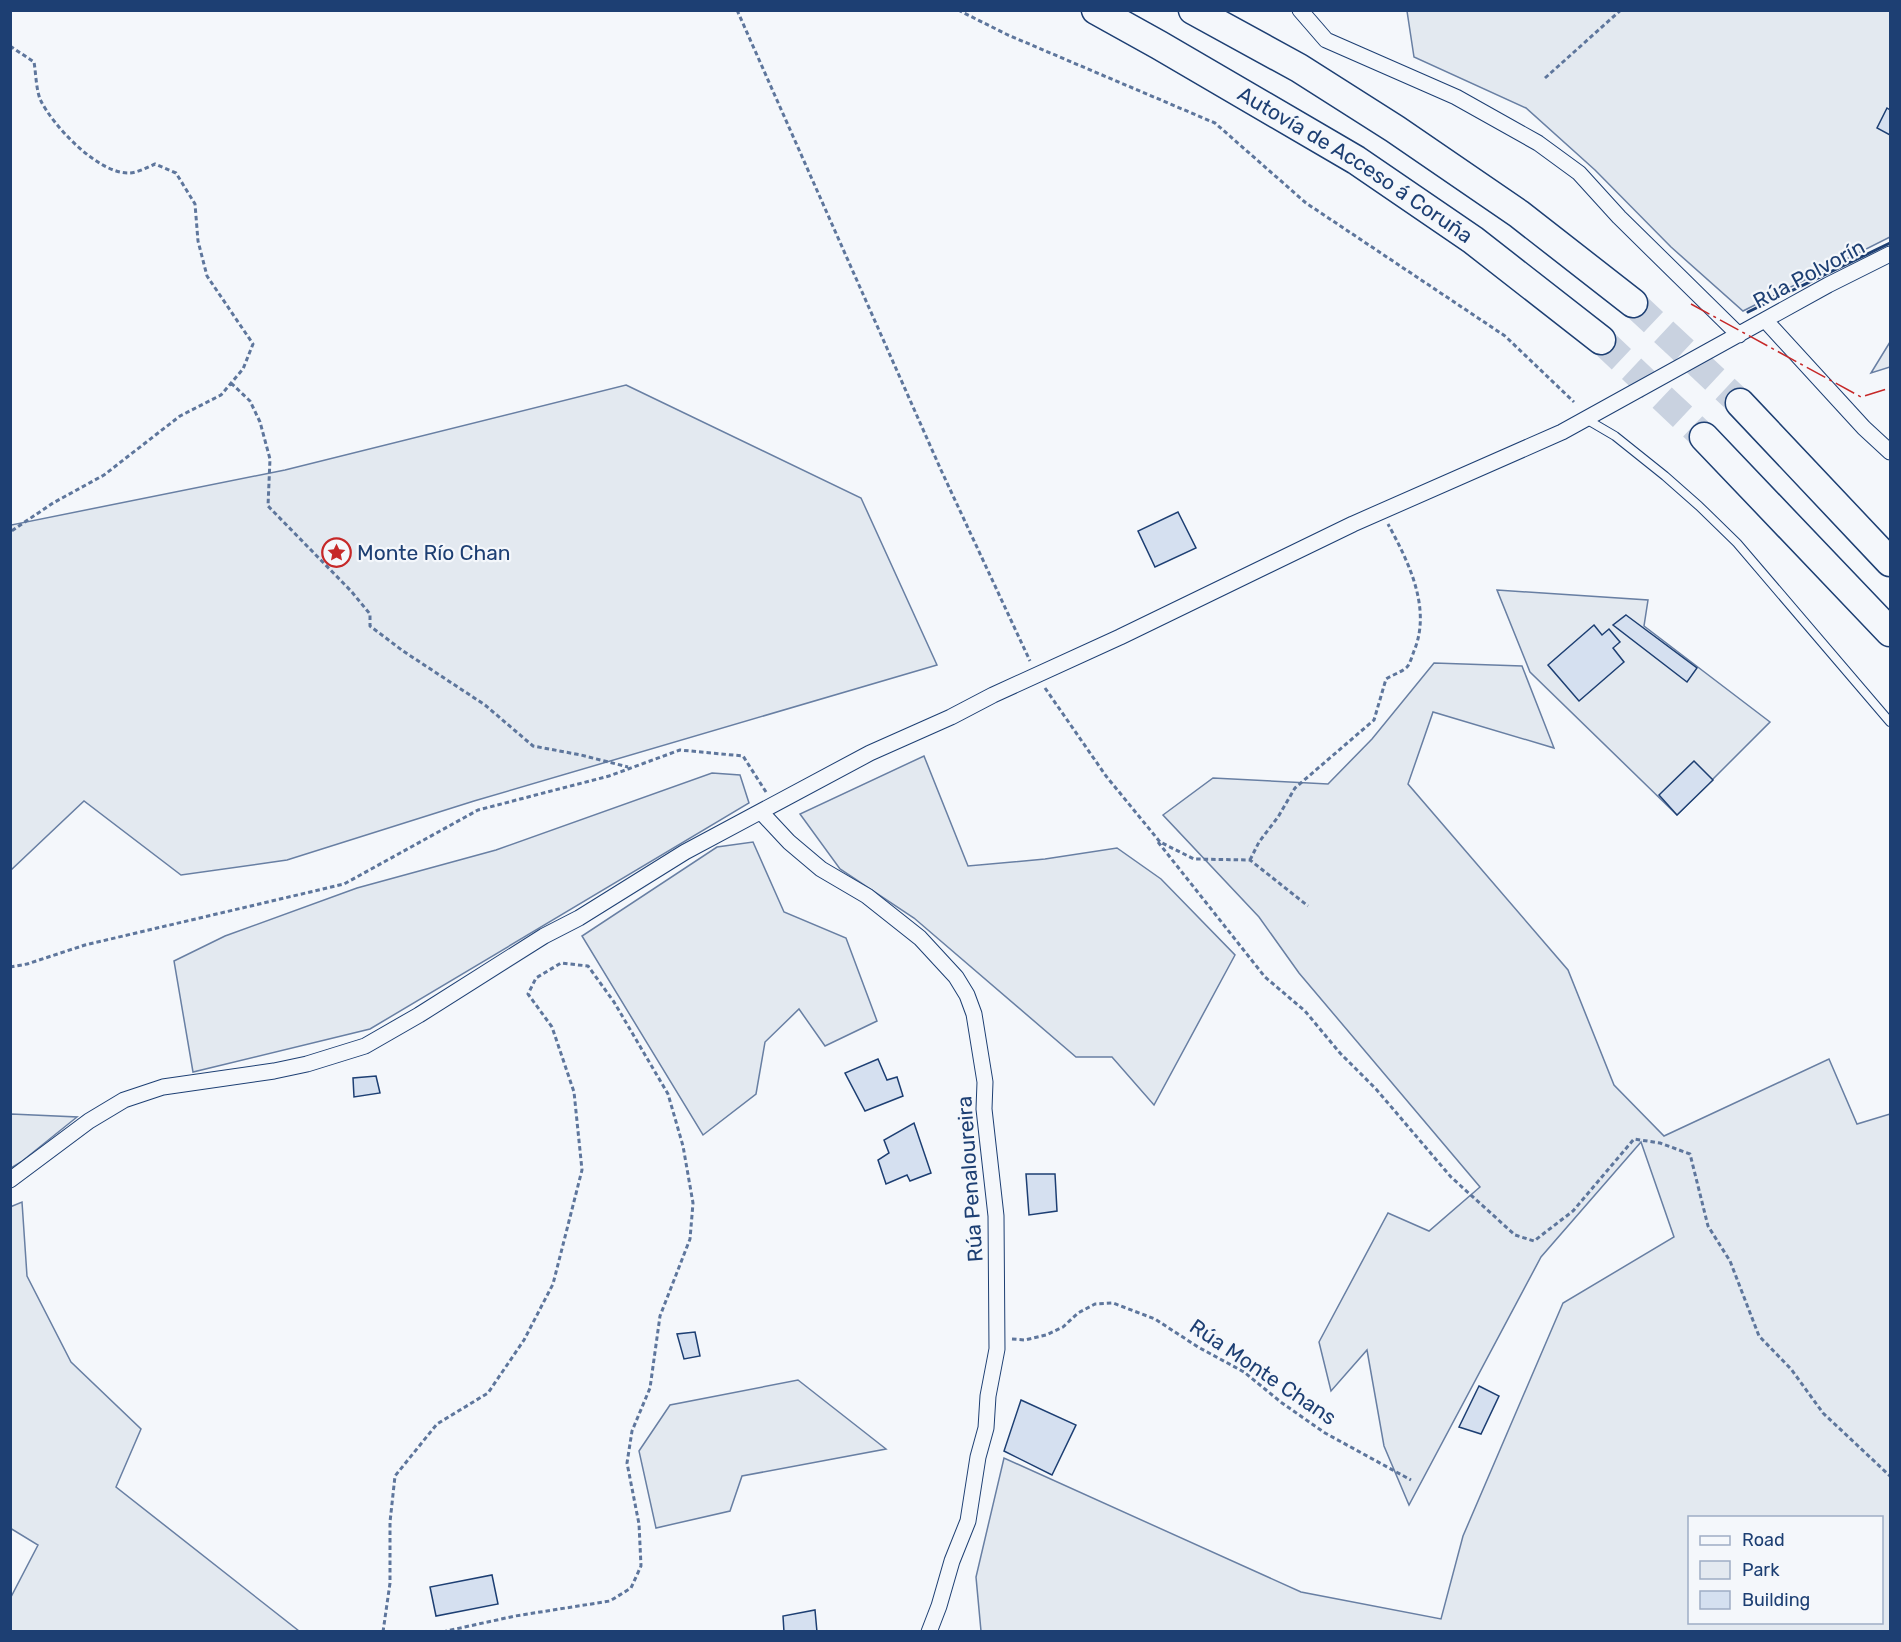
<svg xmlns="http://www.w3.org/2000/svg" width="1901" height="1642" font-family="Rubik,sans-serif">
	<rect width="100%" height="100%" fill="#f4f7fb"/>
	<!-- green -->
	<path fill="#e3e9f0" stroke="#687fa3" stroke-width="1.5" fill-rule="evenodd" d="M1407 11H1890V237L1743 311 1671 247 1595 170 1526 108 1414 57Z
		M1890 342V367L1871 373Z
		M626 385 861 498 937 665 474 801 287 860 181 875 84 801 11 870V525L285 470Z
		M1497 590 1648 600 1644 626 1770 722 1677 815 1530 672Z
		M1434 663 1522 666 1554 748 1433 712 1408 784 1568 970 1614 1085 1664 1136 1829 1059 1857 1124 1890 1114V1631H981L976 1577 1004 1458 1301 1592 1441 1619 1463 1536 1563 1303 1674 1237 1641 1142 1541 1257 1409 1505 1384 1446 1367 1350 1331 1391 1319 1342 1388 1213 1429 1231 1480 1187 1299 973 1259 917 1163 815 1213 778 1328 784 1372 739ZM1690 1518H1882V1622H1690Z
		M924 756 968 866 1045 859 1117 848 1161 879 1235 955 1154 1105 1112 1057H1076L914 918 840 869 800 814Z
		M712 773 740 775 749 803 370 1029 193 1072 174 961 225 936 357 888 496 850Z
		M753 842 784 912 846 938 877 1021 825 1046 799 1009 765 1042 756 1094 703 1135 582 936 717 847Z
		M11 1114 77 1117 21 1162 11 1168Z
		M22 1202 27 1276 71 1362 141 1429 116 1487 299 1631H11V1597L38 1545 10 1528V1207Z
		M798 1380 886 1449 742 1476 730 1511 656 1528 639 1451 670 1405Z"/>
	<!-- building -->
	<path fill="#d5e0f0" stroke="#1d3f73" stroke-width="1.5" d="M1887 108 1890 110V135L1877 128Z
		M1178 512 1196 548 1155 567 1138 531Z
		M1626 615 1697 668 1687 682 1613 625Z
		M1594 625 1602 635 1609 629 1620 642 1613 648 1624 662 1579 701 1548 665Z
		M1694 761 1713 780 1677 815 1659 795Z
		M878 1059 887 1080 897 1077 903 1096 865 1111 845 1073Z
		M376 1076 380 1093 354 1097 353 1078Z
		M914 1123 931 1173 910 1181 907 1175 886 1184 878 1160 889 1153 884 1140Z
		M1026 1174H1055L1057 1211 1029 1215Z
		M695 1332 700 1356 684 1359 677 1334Z
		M1479 1386 1499 1396 1481 1434 1459 1427Z
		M1021 1400 1076 1425 1052 1475 1004 1451Z
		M492 1575 498 1604 436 1616 430 1587Z
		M815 1610 817 1632H784L783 1616Z"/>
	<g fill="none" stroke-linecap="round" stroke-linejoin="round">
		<!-- highway-tunnel -->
		<path stroke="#c9d2e0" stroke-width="28" stroke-dasharray="28 14" stroke-linecap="butt" d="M1633 303 1740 403
			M1601 340 1704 437"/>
		<defs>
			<path id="lane" d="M1586 419 1615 436 1665 476 1699 506 1737 543 1890 722"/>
			<path id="street" d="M1300 10 1326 40 1456 97 1538 143 1579 173 1619 217 1739 335
				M1765 320 1864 428 1890 452
				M761 812 789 842 821 869 867 896 920 938 956 977 967 995 974 1014 985 1082 984 1109 996 1216 997 1349 988 1396 986 1428 978 1457 968 1521 952 1561 939 1606 929 1632
				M10 1180 89 1121 124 1100 163 1087 274 1071 307 1064 365 1046 419 1015 544 936 579 918 685 852 870 753 951 717 993 695 1120 637 1353 524 1562 432 1828 285 1890 254"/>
			<g id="highway">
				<path id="s1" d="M1096 10 1159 45 1356 160 1473 240 1601 340"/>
				<path d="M1193 10 1299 68 1395 129 1519 214 1633 303"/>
				<path d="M1740 403 1890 562"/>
				<path d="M1704 437 1890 632"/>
			</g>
		</defs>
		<!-- lane casing -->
		<use href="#lane" stroke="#1d3f73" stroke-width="10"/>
		<!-- street casing -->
		<use href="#street" stroke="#1d3f73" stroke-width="17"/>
		<!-- highway casing -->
		<use href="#highway" stroke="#1d3f73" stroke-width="31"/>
		<!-- path -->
		<path stroke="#5e769c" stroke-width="3" stroke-dasharray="4.5 3" stroke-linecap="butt" d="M737 10 941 470 1030 661
			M958 10 1008 35 1215 123 1306 203 1505 336 1574 402
			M10 46 34 62C36 74 36 88 40 99 52 125 98 174 129 173 137 173 148 167 155 164L176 173 195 204 198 241 207 276 253 344 243 369 221 395 180 416 104 475 53 503 10 532
			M1545 78 1621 10
			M231 383 250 401 260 422 270 459 268 506 351 591 370 614V626L403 651 485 705 533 746 581 755 628 767
			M1045 688 1106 776 1160 842 1194 859 1250 860 1308 906
			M1158 842 1265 977 1305 1011 1340 1053 1376 1089 1451 1177 1515 1235 1534 1241 1573 1211 1634 1139 1660 1143 1690 1154 1708 1226 1730 1261 1759 1336 1791 1369 1823 1413 1890 1476
			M1250 860 1259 842 1278 817 1295 788 1374 720 1386 679C1392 675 1402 672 1407 667 1410 664 1412 656 1414 651 1432 608 1408 561 1388 524
			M10 967 27 964 85 945 344 884 478 810 609 776 680 750 743 756 766 792
			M1012 1339 1025 1340 1046 1335 1063 1327 1078 1313 1095 1304 1113 1303 1155 1319 1198 1347 1244 1372 1282 1403 1325 1433 1411 1480
			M383 1632 390 1583V1522L395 1476 437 1424 488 1393 524 1340 553 1284 582 1170 574 1092 552 1027 528 994 536 978 561 963 588 966 614 1002 668 1094 683 1146 693 1203 690 1239 660 1316 650 1388 632 1431 627 1463 639 1524 641 1566 631 1588 610 1601 515 1616 442 1632"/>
		<!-- lane -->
		<use href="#lane" stroke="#f4f7fb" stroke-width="8"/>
		<!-- street -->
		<use href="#street" stroke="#f4f7fb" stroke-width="15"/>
		<!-- highway -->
		<use href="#highway" stroke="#f4f7fb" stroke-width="28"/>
		<!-- wall -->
		<path stroke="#1d3f73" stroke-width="3" d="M1748 312 1890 243"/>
		<!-- power -->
		<path stroke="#c62828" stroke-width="1.5" stroke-dasharray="21 4.5 3 4.5" stroke-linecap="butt" d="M1691 304 1861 397 1890 388"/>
	</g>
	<!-- icons -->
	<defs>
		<symbol id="sight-ring" viewBox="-11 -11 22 22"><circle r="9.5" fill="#f4f7fb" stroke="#c62828" stroke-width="1.5"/><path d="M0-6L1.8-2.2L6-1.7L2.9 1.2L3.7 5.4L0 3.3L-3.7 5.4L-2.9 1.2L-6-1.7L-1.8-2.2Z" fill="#c62828"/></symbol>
	</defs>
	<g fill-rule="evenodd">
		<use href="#sight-ring" x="320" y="536" width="33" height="33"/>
	</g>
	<g text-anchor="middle" stroke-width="4.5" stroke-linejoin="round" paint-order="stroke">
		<!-- street labels -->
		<g font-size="21" fill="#1d3f73" stroke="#f4f7fb">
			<text dy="7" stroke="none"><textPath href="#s1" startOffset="302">Autovía de Acceso á Coruña</textPath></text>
			<text transform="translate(1809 274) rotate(-28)" y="7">Rúa Polvorín</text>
			<text transform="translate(970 1179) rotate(-94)" y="7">Rúa Penaloureira</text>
			<text transform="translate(1263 1372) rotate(34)" y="7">Rúa Monte Chans</text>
		</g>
		<!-- poi labels -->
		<g font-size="21" fill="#1d3f73" stroke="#f4f7fb" text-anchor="start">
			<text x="357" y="560">Monte Río Chan</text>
		</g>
	</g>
	<!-- border -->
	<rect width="1901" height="1642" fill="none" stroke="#1d3f73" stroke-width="24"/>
	<!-- legend -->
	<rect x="1688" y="1516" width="195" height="108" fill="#f4f7fb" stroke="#9eadc5" stroke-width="1.5"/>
	<rect x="1700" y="1536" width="30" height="9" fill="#f4f7fb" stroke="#9eadc5" stroke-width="1.5"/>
	<text x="1742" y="1546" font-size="18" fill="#1d3f73">Road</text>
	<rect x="1700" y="1561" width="30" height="18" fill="#e3e9f0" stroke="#9eadc5" stroke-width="1.5"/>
	<text x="1742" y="1576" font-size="18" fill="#1d3f73">Park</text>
	<rect x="1700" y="1591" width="30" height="18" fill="#d5e0f0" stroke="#9eadc5" stroke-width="1.5"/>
	<text x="1742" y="1606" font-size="18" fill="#1d3f73">Building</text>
</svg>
